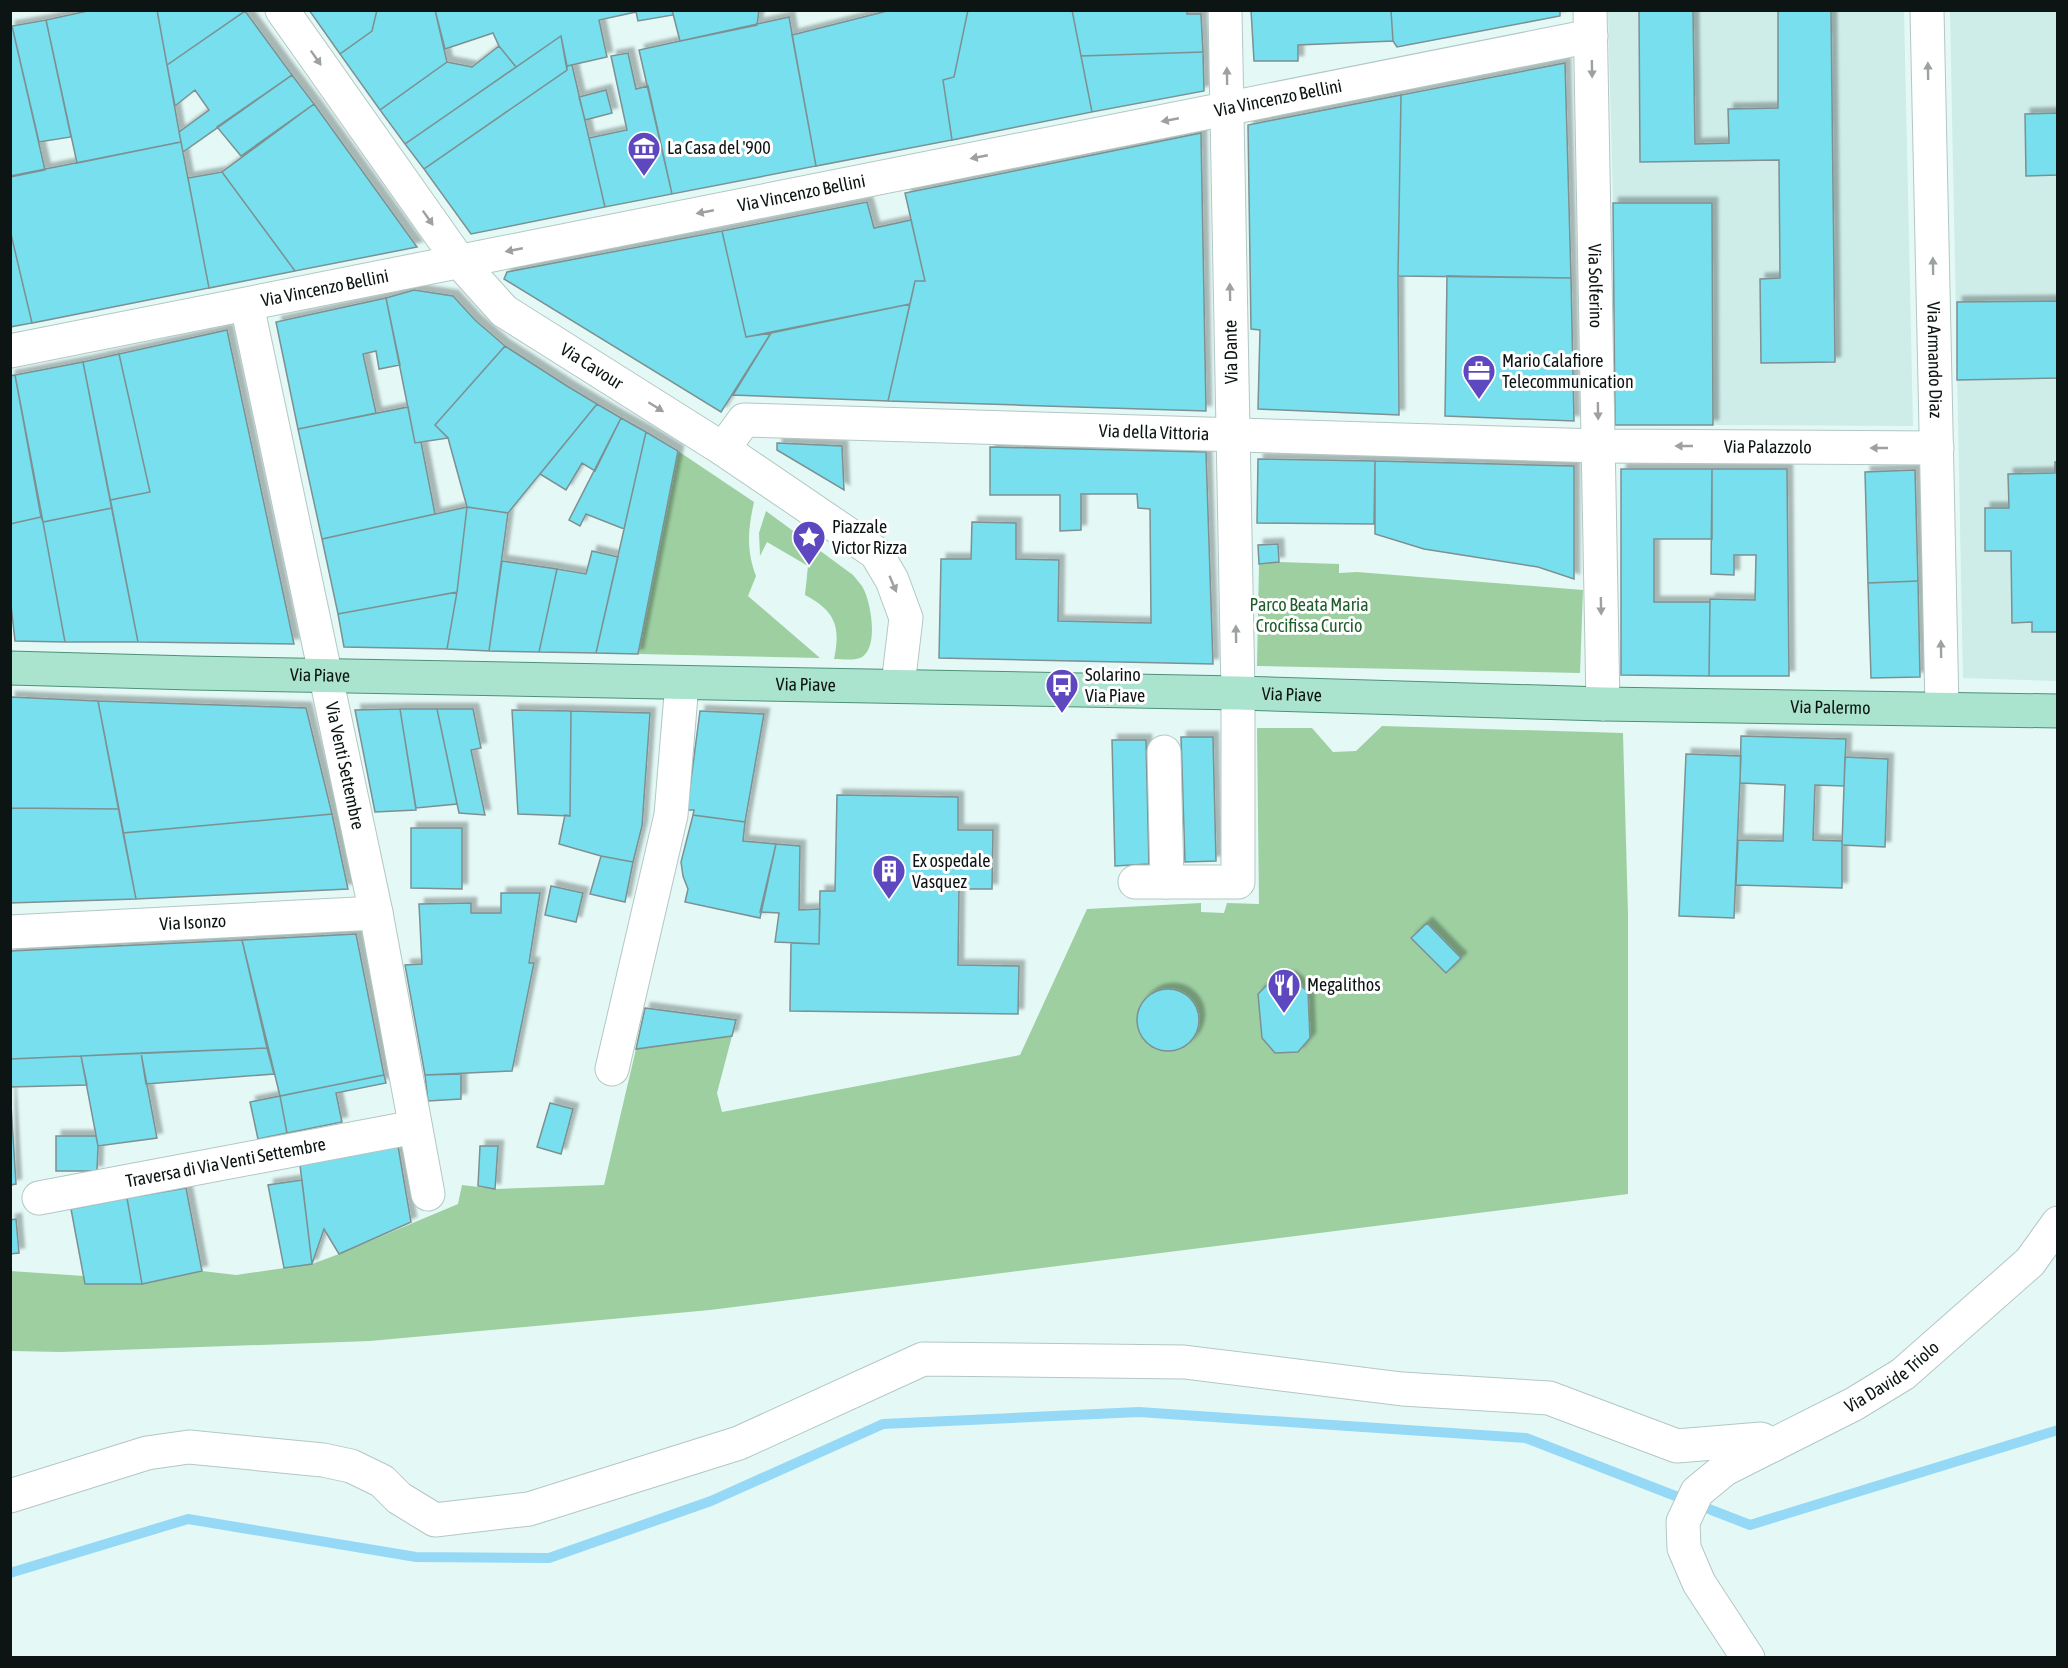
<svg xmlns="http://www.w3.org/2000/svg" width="2068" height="1668" font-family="'Asap Condensed',sans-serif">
	<defs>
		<filter id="shadow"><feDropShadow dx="5.5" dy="-5.5" stdDeviation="1.5" flood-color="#0004"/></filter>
	</defs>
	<rect width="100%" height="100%" fill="#e4f9f6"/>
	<!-- built -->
	<path fill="#ceece8" d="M1608 11H1904L1913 426 1713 425 1712 203H1613Z
		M1950 11H2057V681L1963 678Z"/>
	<!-- green -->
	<path fill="#9dcfa1" d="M678 451 754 502C748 530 746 549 756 576L748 596 820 658 638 654Z
		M766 511 853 575C856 579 859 582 862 586 871 600 879 647 862 657 855 661 843 659 834 659 841 626 835 611 805 595L808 566 767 542 760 556 759 533Z
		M1279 562 1339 564V573L1357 572 1583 590 1580 673 1257 666 1259 564Z
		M1382 726 1623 733 1628 914V1194L710 1310 370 1341 61 1352 11 1351 10 1271 84 1276 202 1271 236 1275 312 1264 339 1254 458 1204 462 1185 495 1189 604 1185 636 1049 732 1036 717 1093 722 1112 1020 1055 1087 909 1201 903V912L1224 913 1227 903 1259 904 1257 728H1312L1333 752 1356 751Z"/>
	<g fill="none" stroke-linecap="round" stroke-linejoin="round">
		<!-- stream -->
		<path stroke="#96d9f6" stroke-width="10" d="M10 1573 188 1519 416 1557 549 1558 711 1501 883 1424 1139 1412 1526 1438 1750 1525 2058 1430"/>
	</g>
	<!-- building -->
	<path fill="#77dfed" stroke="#7d9092" stroke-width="1.5" filter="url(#shadow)" d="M92 10H157L181 142 77 163 46 20Z
		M157 10H245V11L167 65Z
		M309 10H377L372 31 340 54Z
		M377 10H435L447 62 380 110 340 54 372 31Z
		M435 10H672L673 15 638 21 636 12 599 20 607 57 567 66 561 36 516 67 499 46 493 33 445 49Z
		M672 10H759L757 25 680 41Z
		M891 10H968L954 77 943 80 952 140 816 166 792 35Z
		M968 10H1072L1092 112 952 140 943 80 954 77Z
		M1072 10H1187V14H1201L1203 52 1081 56Z
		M1251 10H1391L1393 41 1298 45V61H1254Z
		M1391 10H1560V16L1397 47 1393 41Z
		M1639 10H1693L1695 144 1729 143 1728 109 1778 108V10H1831L1835 362 1761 363 1760 279 1780 278 1779 160 1640 162Z
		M245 11 292 75 183 152 179 132 209 110 195 90 175 106 167 65Z
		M789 17 816 166 672 194 639 50Z
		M46 20 71 137 39 142 12 26Z
		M10 26H12L45 170 10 177Z
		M561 36 567 70 424 169 405 144Z
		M499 46 516 67 405 144 380 110 447 62 472 67Z
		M1203 52 1204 91 1092 112 1081 56Z
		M628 53 636 89 648 86 672 194 605 207 589 138 627 130 611 56Z
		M1565 63 1571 278 1398 276 1401 95Z
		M572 65 605 207 471 234 424 169 567 70V66Z
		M292 75 314 104 241 156 217 127Z
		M606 90 612 113 585 120 579 97Z
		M1401 95 1398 276 1399 415 1258 409 1260 330 1251 329 1248 125Z
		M314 104 417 247 295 271 222 172Z
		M2058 113V175L2026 176 2025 114Z
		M1201 133 1206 411 888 401 915 281H925L905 193Z
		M181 142 209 288 32 323 10 230V176Z
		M222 172 295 271 209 288 188 178Z
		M867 202 874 228 911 220 925 281H915L910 304 746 337 722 231Z
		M1613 203H1712L1713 425H1615Z
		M10 230 32 323 10 327Z
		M722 231 746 337 771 333 721 412 504 279 507 272Z
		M1447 276 1571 278 1574 421 1445 416Z
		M414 290 453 296 475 320 505 346 435 425 448 438 415 443 386 298Z
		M386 298 400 365 379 369 376 351 363 354 376 413 298 429 276 322Z
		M2058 301V378L1957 380V302Z
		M910 304 888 401 733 395 771 333Z
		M227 330 294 644 138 642 110 500 150 492 119 354Z
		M505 346 567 386 597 404 508 513 467 507 448 438 435 425Z
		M119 354 150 492 110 500 83 362Z
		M83 362 112 508 43 522 15 375Z
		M15 375 41 517 10 524V376Z
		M597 404 621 418 595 471 582 463 566 490 540 474Z
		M408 407 415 443 421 442 435 514 322 539 298 429Z
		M621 418 646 432 624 529 586 514 580 526 569 520Z
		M646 432 678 451 638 654 596 653Z
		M777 443 842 446 844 490 777 450Z
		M990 447 1206 452 1213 664 939 658 941 559H971L972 522 1016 523V559L1059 560 1058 621 1151 623 1150 509 1138 508 1137 494H1081V530L1060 531V495H990Z
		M1258 459 1375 461 1374 524 1257 523Z
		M1375 461 1574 466V579L1538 567 1424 549 1375 534Z
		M2055 462H2058V632H2032V622L2012 623 2011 551H1985V508H2009L2008 474 2055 473Z
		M1621 469H1712V539H1654V602H1710L1709 676 1621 675Z
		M1712 469H1787L1789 676H1709L1710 599 1755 600 1756 555H1734V575L1711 574Z
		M1915 470 1918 581 1868 583 1865 472Z
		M467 507 457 592 338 614 322 539Z
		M467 507 508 513 489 651 447 649 457 592Z
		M112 508 138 642H65L43 522Z
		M41 517 43 522 65 642 15 641 10 596V524Z
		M1278 544 1279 562 1259 564 1258 545Z
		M592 551 618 557 596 653 539 652 557 569 586 574Z
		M502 561 557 569 539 652 489 651Z
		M1918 581 1920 677 1871 678 1868 583Z
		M457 592 447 649 344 647 338 614Z
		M10 697 98 701 119 809 10 808Z
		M98 701 306 708 332 814 123 833Z
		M400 709H437L457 804 416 808Z
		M400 709 416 810 375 812 355 710Z
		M437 709H473L481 748 471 750 485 815 459 813Z
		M512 710 571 711 570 816 518 814Z
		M571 711 650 713 642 826 633 862 601 856 559 844 565 815 570 816Z
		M700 711 764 714 745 822 693 815 694 810H687Z
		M1741 736 1846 739 1844 786 1815 785 1813 840 1842 841V888L1736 885 1738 840 1783 841 1785 785 1740 783Z
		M1181 737H1213L1216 861 1185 862Z
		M1112 740H1146L1149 864 1115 866Z
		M1686 754 1741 756 1734 918 1679 916Z
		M1845 757 1888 759 1885 847 1842 845Z
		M837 795 958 797V830H993L992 889H959L958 965 1019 966 1018 1014 790 1011 791 943 819 944 820 891H835Z
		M10 808 119 809 136 899 10 903Z
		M332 814 348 889 136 899 123 833Z
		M693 815 745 822 743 841 776 844 760 918 685 902 688 889 683 876 681 862Z
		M411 828H462V889L411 888Z
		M776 844 800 846 799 910 820 909 819 944 775 942 779 913 760 912Z
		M601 856 633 862 625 902 590 894Z
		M551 886 583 893 576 922 545 915Z
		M501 893H540L529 963H534L512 1071 425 1075 405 965 422 964 419 904 471 903V913H501Z
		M1427 923 1461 958 1446 973 1411 938Z
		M356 934 384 1075 280 1096 242 940Z
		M242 940 267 1048 10 1059V951Z
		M1291 977 1308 992 1310 1038 1298 1052 1275 1053 1262 1038 1258 994 1274 978Z
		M1137 1020a31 31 0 1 1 62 0a31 31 0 1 1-62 0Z
		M645 1008 736 1020 732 1036 636 1049Z
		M267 1048 274 1074 146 1084 141 1053Z
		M141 1053 157 1138 98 1146 81 1056Z
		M81 1056 87 1085 10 1087V1059Z
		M461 1074V1099L428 1101 425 1075Z
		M384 1075 386 1083 336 1093 342 1122 287 1133 280 1096Z
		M10 1088 16 1184 10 1185Z
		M280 1096 287 1133 258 1139 250 1102Z
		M550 1103 573 1109 561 1154 537 1147Z
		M56 1136H96L98 1146 97 1171H56Z
		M398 1146 411 1222 339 1254 324 1229 312 1264 300 1165Z
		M480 1146H498L495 1189 478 1186Z
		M302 1180 312 1264 284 1268 268 1185Z
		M186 1188 202 1271 142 1284 127 1198Z
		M127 1198 142 1284H85L71 1209Z
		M16 1219 19 1253 10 1254V1220Z"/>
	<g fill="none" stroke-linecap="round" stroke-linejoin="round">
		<defs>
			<g id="minor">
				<path id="s1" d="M282 10 459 261 504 311 723 449 876 553 892 580 906 618 898 685"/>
				<path id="s2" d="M1590 10 1603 704"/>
				<path id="s3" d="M1927 10 1942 708"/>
				<path id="s4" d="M247 305 376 913 428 1194"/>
				<path id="s5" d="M10 351 1591 36"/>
				<path id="s6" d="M723 449 744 420 1599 446 1937 448"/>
				<path d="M1164 752 1167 882"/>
				<path d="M1135 882H1238V693L1225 10"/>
				<path id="s7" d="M10 932 376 913"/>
				<path d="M612 1069 671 815 682 683"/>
				<path id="s8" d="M39 1198 415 1127"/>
				<path d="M10 1496 147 1453 189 1447 323 1460 351 1466 382 1481 399 1498 435 1520 529 1509 739 1443 923 1359 1184 1362 1402 1389 1549 1398 1677 1446 1761 1439 1773 1445"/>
				<path id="s9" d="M1748 1658 1699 1583 1684 1548 1683 1522 1697 1492 1725 1469 1854 1404 1903 1374 2030 1262 2058 1223"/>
			</g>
			<g id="major">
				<path id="s10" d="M10 668 192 673 1238 693 1603 704 2058 711"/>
			</g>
		</defs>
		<!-- minor casing -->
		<use href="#minor" stroke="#b3c7c4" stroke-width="35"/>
		<!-- major casing -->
		<use href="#major" stroke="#4f9078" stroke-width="35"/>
		<!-- minor -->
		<use href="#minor" stroke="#fff" stroke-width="33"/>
		<!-- major -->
		<use href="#major" stroke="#aae4ce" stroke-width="33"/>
	</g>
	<!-- one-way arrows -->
	<defs><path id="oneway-solid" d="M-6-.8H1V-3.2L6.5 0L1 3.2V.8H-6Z" transform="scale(1.5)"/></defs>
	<g fill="#9ea1a1">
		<use href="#oneway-solid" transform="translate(316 58) rotate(55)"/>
		<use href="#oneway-solid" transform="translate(1592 69) rotate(89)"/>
		<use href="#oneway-solid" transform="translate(1928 71) rotate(-91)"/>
		<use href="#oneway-solid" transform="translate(1227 76) rotate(-91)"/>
		<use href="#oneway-solid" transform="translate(1170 120) rotate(169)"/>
		<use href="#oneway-solid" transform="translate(979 157) rotate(169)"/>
		<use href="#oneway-solid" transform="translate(705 212) rotate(169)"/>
		<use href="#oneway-solid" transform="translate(428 218) rotate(55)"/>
		<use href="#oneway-solid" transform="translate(514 250) rotate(169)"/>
		<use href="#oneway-solid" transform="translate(1933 266) rotate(-91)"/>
		<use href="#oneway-solid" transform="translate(1230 292) rotate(-91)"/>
		<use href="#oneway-solid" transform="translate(656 407) rotate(32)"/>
		<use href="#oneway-solid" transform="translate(1598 411) rotate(89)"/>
		<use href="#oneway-solid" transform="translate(1684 446) rotate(-180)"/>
		<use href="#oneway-solid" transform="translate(1879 448) rotate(-180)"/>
		<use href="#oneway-solid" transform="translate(893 584) rotate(67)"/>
		<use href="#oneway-solid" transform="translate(1601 606) rotate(89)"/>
		<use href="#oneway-solid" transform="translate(1236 634) rotate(-91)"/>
		<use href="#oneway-solid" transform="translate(1941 649) rotate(-91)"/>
	</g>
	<!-- icons -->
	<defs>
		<symbol id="museum-pin" viewBox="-11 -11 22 30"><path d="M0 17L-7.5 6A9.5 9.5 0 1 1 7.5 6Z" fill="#5e48c0" stroke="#fff"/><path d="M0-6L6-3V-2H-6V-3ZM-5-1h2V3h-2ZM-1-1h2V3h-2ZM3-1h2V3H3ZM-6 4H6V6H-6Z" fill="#fff"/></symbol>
		<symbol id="office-pin" viewBox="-11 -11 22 30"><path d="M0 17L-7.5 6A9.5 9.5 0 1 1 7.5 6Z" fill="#5e48c0" stroke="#fff"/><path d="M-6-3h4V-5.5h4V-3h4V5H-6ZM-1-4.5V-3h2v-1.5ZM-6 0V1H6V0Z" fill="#fff"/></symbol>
		<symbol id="sight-pin" viewBox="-11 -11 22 30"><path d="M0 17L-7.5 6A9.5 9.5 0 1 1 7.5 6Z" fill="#5e48c0" stroke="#fff"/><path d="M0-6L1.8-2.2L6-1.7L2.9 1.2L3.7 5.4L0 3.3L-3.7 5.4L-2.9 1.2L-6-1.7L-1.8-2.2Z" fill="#fff"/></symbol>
		<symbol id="bus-pin" viewBox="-11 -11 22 30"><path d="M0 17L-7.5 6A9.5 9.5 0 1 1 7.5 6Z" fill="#5e48c0" stroke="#fff"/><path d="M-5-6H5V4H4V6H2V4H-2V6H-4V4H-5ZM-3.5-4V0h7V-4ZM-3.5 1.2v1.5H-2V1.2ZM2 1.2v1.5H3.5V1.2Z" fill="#fff"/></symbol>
		<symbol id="building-pin" viewBox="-11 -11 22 30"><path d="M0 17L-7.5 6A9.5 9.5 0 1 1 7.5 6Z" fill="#5e48c0" stroke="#fff"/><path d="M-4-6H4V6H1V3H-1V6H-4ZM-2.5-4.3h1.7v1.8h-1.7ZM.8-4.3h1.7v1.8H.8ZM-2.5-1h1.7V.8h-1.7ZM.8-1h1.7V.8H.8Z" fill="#fff"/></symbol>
		<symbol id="restaurant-pin" viewBox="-11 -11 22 30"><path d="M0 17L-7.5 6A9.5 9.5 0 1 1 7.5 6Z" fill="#5e48c0" stroke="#fff"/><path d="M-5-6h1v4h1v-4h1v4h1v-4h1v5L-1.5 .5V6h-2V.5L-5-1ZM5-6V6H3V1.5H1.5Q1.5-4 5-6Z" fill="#fff"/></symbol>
	</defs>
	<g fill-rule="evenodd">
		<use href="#museum-pin" x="625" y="129" width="38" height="52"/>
		<use href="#office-pin" x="1460" y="352" width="38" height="52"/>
		<use href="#sight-pin" x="790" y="518" width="38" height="52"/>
		<use href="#bus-pin" x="1043" y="666" width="38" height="52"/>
		<use href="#building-pin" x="870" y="852" width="38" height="52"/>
		<use href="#restaurant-pin" x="1265" y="966" width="38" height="52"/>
	</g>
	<g text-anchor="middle" stroke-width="6" stroke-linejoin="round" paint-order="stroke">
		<!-- street labels -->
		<g font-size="18" fill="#0d1514" stroke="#fff">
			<text dy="6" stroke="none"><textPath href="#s5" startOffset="1293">Via Vincenzo Bellini</textPath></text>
			<text dy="6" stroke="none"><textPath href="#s5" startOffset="807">Via Vincenzo Bellini</textPath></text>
			<text dy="6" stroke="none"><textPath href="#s2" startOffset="276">Via Solferino</textPath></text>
			<text dy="6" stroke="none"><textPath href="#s5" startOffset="321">Via Vincenzo Bellini</textPath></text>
			<text transform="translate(1231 352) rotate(-91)" y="6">Via Dante</text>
			<text dy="6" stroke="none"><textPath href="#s3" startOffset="350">Via Armando Diaz</textPath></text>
			<text dy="6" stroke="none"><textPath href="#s1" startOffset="478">Via Cavour</textPath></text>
			<text dy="6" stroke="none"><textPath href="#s6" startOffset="446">Via della Vittoria</textPath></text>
			<text dy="6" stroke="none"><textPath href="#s6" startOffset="1060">Via Palazzolo</textPath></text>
			<text dy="6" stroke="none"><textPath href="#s10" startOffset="310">Via Piave</textPath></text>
			<text dy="6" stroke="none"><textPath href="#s10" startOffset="796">Via Piave</textPath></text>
			<text dy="6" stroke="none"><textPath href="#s10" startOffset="1282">Via Piave</textPath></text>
			<text dy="6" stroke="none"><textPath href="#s10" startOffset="1821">Via Palermo</textPath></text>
			<text dy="6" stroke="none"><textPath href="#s4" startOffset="471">Via Venti Settembre</textPath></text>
			<text dy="6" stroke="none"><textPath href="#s7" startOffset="183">Via Isonzo</textPath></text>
			<text dy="6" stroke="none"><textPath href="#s8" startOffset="190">Traversa di Via Venti Settembre</textPath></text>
			<text dy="6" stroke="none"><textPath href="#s9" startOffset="414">Via Davide Triolo</textPath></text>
		</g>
		<!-- poi labels -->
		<g font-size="18" fill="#0d1514" stroke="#fff" text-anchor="start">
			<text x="667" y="154">La Casa del '900</text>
			<text x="1502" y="367">Mario Calafiore<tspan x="1502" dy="21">Telecommunication</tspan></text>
			<text x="832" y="533">Piazzale<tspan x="832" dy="21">Victor Rizza</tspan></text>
			<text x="1085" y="681">Solarino<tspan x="1085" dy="21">Via Piave</tspan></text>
			<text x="912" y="867">Ex ospedale<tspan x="912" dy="21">Vasquez</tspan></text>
			<text x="1307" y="991">Megalithos</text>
		</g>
		<!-- park labels -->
		<g font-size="18" fill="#1e5d2b" stroke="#fff">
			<text x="1309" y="611">Parco Beata Maria<tspan x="1309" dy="21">Crocifissa Curcio</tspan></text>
		</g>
	</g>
	<!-- border -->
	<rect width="2068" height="1668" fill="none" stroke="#0d1514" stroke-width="24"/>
</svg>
